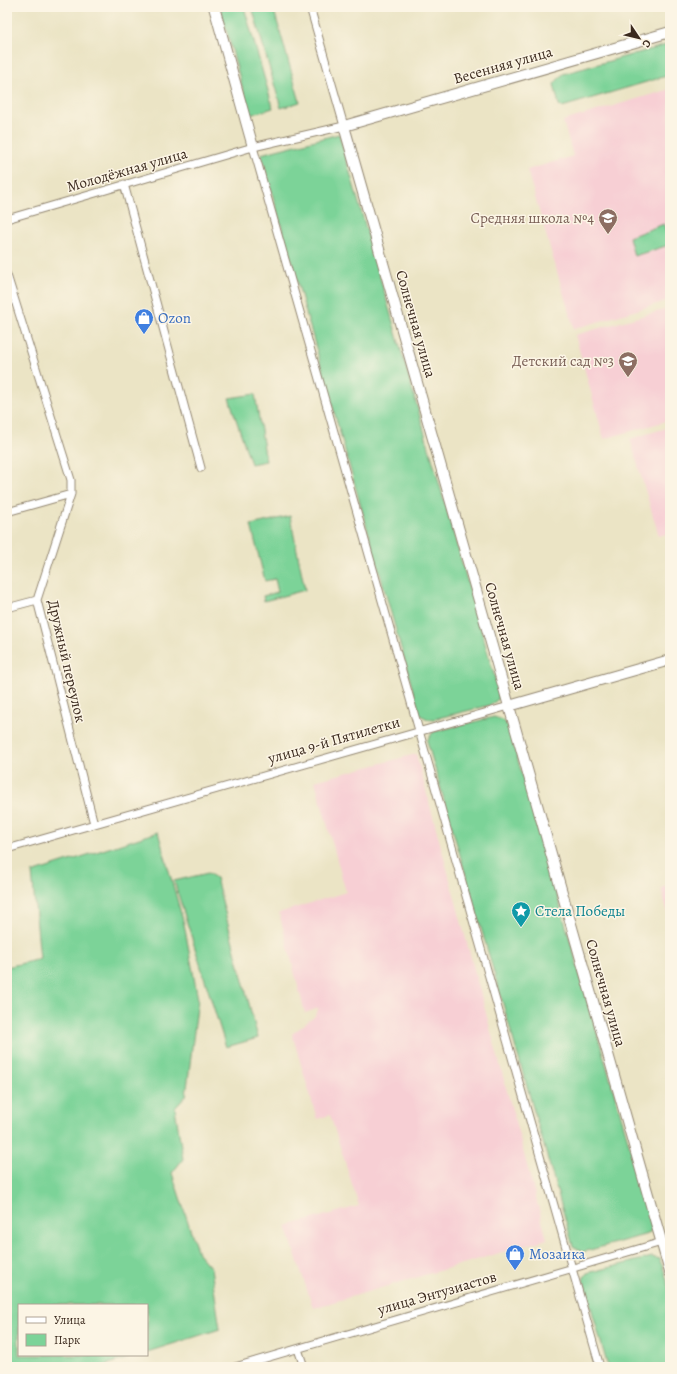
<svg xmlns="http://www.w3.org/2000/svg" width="677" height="1374" font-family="Alegreya,serif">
	<rect width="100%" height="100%" fill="#fcf5e5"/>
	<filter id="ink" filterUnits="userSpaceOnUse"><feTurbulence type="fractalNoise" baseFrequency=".025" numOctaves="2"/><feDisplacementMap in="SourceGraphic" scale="8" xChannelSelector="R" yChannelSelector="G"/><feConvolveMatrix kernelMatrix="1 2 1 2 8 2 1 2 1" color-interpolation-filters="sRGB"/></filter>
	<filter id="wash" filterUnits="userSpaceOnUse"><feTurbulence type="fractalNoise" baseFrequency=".012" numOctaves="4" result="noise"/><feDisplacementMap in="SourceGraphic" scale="16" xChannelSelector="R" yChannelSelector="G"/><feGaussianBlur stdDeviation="0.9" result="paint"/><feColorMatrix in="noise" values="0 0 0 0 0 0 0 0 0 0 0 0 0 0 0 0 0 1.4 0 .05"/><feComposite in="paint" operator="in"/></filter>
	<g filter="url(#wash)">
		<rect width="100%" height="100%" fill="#ebe4c5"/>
		<!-- built -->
		<path fill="#f7cfd4" d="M670 89V300L574 329 527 170 573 156 563 121Z
			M670 308V420L604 439 575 335Z
			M670 427V533L659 536 630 439Z
			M416 754 547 1239 313 1308 286 1226 359 1206 330 1115 317 1119 292 1034 314 1017 319 1008 305 1013 279 913 346 892 315 781Z
			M670 885V920L661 888Z"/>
		<!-- green -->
		<path fill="#7cd398" stroke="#5c7e5b" d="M220 7H244L273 108 250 115Z
			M252 7H273L300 102 281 108Z
			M670 44V75L562 107 559 105 554 84 563 74Z
			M339 134 499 692 498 699 491 705 434 719H428L420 715 261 154Z
			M664 224 669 245 634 256 629 237Z
			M255 394 266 461 251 464 229 398Z
			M290 516 305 590 264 601 263 596 278 592 275 579 265 581 251 525Z
			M494 717 503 720 508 726 652 1223 651 1231 648 1234 583 1252 573 1246 427 741 433 732Z
			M158 832 184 924 198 999 186 1096 175 1108 183 1159 172 1173 198 1253 211 1268 220 1329 147 1352V1305H19V1355H138L99 1367H7V967L40 959 32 873Z
			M208 873 216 878 258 1038 226 1047 174 881Z
			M652 1257 659 1259C676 1291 670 1332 670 1367H608L583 1279 587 1273Z"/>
	</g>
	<g filter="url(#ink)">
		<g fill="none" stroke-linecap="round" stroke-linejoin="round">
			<defs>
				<path id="street" d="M253 147 600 1367
					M124 184 201 468
					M7 219 253 147 344 126 310 7
					M7 275 71 480V494L37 600 94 824
					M7 512 71 494
					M7 608 37 600
					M7 849 509 706
					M298 1349 304 1367
					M235 1367 662 1242"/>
				<path id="secondary" d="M214 7 253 147
					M670 32 344 126 670 1272
					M509 706 670 660"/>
			</defs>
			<!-- street casing -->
			<use href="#street" stroke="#938772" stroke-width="9"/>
			<!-- secondary casing -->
			<use href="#secondary" stroke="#938772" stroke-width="12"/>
			<!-- street -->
			<use href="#street" stroke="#fff" stroke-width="7"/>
			<!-- secondary -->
			<use href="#secondary" stroke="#fff" stroke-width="10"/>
		</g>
	</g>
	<!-- icons -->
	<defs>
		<symbol id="school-pin" viewBox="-11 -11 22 30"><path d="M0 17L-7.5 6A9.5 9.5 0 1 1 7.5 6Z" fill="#8d6e63" stroke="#fcf5e5"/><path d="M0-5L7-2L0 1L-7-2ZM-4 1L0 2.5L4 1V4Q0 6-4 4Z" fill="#fff"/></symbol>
		<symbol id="shop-pin" viewBox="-11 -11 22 30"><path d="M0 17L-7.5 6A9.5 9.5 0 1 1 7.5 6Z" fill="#3f7fe0" stroke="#fcf5e5"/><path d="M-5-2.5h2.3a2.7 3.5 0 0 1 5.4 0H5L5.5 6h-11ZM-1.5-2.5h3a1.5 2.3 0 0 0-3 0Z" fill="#fff"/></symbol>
		<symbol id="sight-pin" viewBox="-11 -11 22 30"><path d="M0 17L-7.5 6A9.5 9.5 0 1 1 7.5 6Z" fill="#0f9aa8" stroke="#fcf5e5"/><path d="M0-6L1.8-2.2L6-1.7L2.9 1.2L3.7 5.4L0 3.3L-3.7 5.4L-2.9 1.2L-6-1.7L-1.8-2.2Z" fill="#fff"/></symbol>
	</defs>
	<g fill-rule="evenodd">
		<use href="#school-pin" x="597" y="207" width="22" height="30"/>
		<use href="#shop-pin" x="133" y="307" width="22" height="30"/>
		<use href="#school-pin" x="617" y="350" width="22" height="30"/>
		<use href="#sight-pin" x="510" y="900" width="22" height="30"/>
		<use href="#shop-pin" x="504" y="1243" width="22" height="30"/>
	</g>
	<g text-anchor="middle" stroke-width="3" stroke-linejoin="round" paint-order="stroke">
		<!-- street labels -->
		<g font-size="15" fill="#3b2a1e" stroke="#fcf5e5">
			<text transform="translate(503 65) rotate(-16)" y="5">Весенняя улица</text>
			<text transform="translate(127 170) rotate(-16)" y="5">Молодёжная улица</text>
			<text transform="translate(416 324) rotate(74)" y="5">Солнечная улица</text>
			<text transform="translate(505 636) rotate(74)" y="5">Солнечная улица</text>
			<text transform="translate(67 661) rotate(77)" y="5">Дружный переулок</text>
			<text transform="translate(334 740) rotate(-16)" y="5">улица 9-й Пятилетки</text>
			<text transform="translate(606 993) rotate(74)" y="5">Солнечная улица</text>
			<text transform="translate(437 1293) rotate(-16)" y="5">улица Энтузиастов</text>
		</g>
		<!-- education labels -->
		<g font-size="15" fill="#785e54" stroke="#fcf5e5" text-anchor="end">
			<text x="594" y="223">Средняя школа №4</text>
			<text x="614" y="366">Детский сад №3</text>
		</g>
		<!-- shop labels -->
		<g font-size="15" fill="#366cbe" stroke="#fcf5e5" text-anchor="start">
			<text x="158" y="323">Ozon</text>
			<text x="529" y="1259">Мозаика</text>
		</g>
		<!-- culture labels -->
		<g font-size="15" fill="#0d838f" stroke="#fcf5e5" text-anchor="start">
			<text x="535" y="916">Стела Победы</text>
		</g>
	</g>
	<!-- margin -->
	<rect width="677" height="1374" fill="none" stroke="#fcf5e5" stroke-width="24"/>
	<!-- legend -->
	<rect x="18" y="1304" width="130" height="52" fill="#fcf5e5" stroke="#afa495"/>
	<rect x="26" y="1317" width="20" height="6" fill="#ffffff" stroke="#afa495"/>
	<text x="54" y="1324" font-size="12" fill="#3b2a1e">Улица</text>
	<rect x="26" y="1334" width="20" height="12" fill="#7cd398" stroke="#afa495"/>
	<text x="54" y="1344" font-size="12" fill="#3b2a1e">Парк</text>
	<!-- north arrow -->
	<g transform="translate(639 38) rotate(125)" stroke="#fcf5e5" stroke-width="3" paint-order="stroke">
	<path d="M0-3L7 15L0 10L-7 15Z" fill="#3b2a1e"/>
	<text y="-6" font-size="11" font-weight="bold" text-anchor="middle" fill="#3b2a1e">С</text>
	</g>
</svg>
